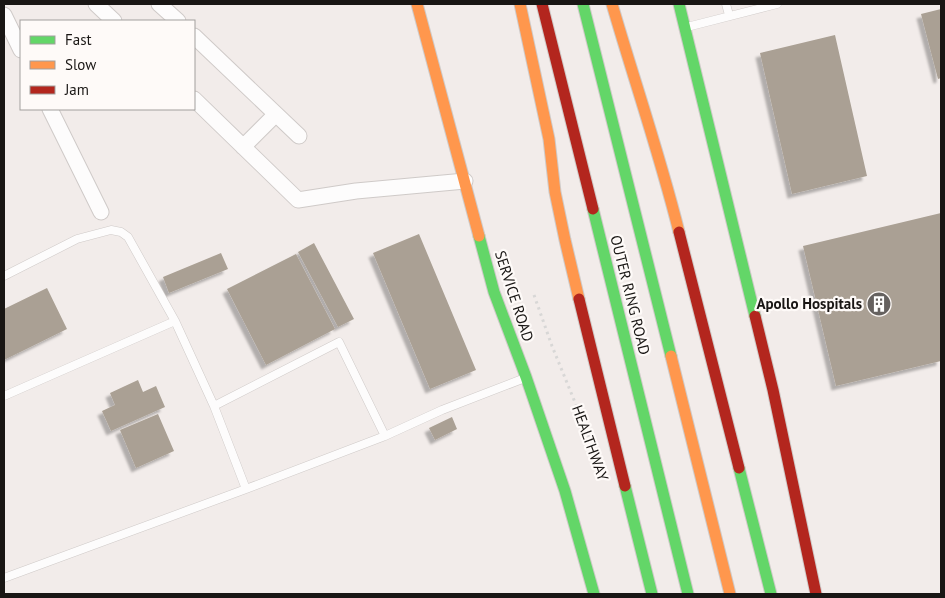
<svg xmlns="http://www.w3.org/2000/svg" width="945" height="598" font-family="'PT Sans',sans-serif">
	<defs>
		<filter id="shadow"><feDropShadow dx="-4.5" dy="4.5" stdDeviation="1" flood-color="#0004"/></filter>
	</defs>
	<rect width="100%" height="100%" fill="#f2ecea"/>
	<!-- building -->
	<path fill="#aaa094" filter="url(#shadow)" d="M941 9V78L938 79 921 14Z
		M835 35 867 176 792 194 760 53Z
		M941 213V361L836 386 803 246Z
		M419 234 476 370 430 389 373 253Z
		M314 243 354 319 338 327 298 252Z
		M221 253 228 269 169 293 163 277Z
		M296 254 335 329 266 365 227 289Z
		M47 288 67 329 4 360V309Z
		M138 380 143 392 156 386 165 407 111 431 102 411 115 405 110 393Z
		M158 414 174 451 136 468 120 430Z
		M452 417 457 429 435 440 429 428Z"/>
	<g fill="none" stroke-linecap="round" stroke-linejoin="round">
		<defs>
			<path id="lane" d="M726 4 729 15
				M687 27 777 4
				M4 276 77 239 111 230 121 232 128 237 175 321
				M4 396 175 321 214 406 246 489
				M214 406 339 342 385 436 442 410 525 378
				M4 578 246 489 385 436"/>
			<path id="street" d="M96 4 114 21
				M159 4 178 21
				M4 15 21 50
				M194 36 299 136
				M194 99 298 200 356 191 465 181
				M50 109 101 212
				M243 147 276 114"/>
			<path id="fast" d="M583 4 671 356
				M679 4 755 316
				M593 209 688 594
				M479 236 494 292 526 377 565 491 594 594
				M739 468 771 594
				M625 486 652 594"/>
			<path id="slow" d="M417 4 479 236
				M520 4 549 139 555 192 565 240 579 299
				M612 4C634 80 660 155 679 232
				M671 356 730 594"/>
			<path id="jam" d="M542 4 593 209
				M679 232 739 468
				M579 299 625 486
				M755 316 773 390 816 594"/>
		</defs>
		<!-- lane casing -->
		<use href="#lane" stroke="#cfcac8" stroke-width="9"/>
		<!-- street casing -->
		<use href="#street" stroke="#cfcac8" stroke-width="17"/>
		<!-- fast casing -->
		<use href="#fast" stroke="#cfcac8" stroke-width="13"/>
		<!-- slow casing -->
		<use href="#slow" stroke="#cfcac8" stroke-width="13"/>
		<!-- jam casing -->
		<use href="#jam" stroke="#cfcac8" stroke-width="13"/>
		<!-- path -->
		<path stroke="#d8d7d6" stroke-width="3" stroke-dasharray="2.5 4" stroke-linecap="butt" d="M534 295 552 346 592 444"/>
		<!-- lane -->
		<use href="#lane" stroke="#fdfcfc" stroke-width="8"/>
		<!-- street -->
		<use href="#street" stroke="#fdfcfc" stroke-width="15"/>
		<!-- fast -->
		<use href="#fast" stroke="#63d668" stroke-width="11"/>
		<!-- slow -->
		<use href="#slow" stroke="#ff974d" stroke-width="11"/>
		<!-- jam -->
		<use href="#jam" stroke="#b3261e" stroke-width="11"/>
	</g>
	<!-- icons -->
	<defs>
		<symbol id="building-disc" viewBox="-11 -11 22 22"><circle r="9.5" fill="#65615f" stroke="#fefaf8"/><path d="M-4-6H4V6H1V3H-1V6H-4ZM-2.5-4.3h1.7v1.8h-1.7ZM.8-4.3h1.7v1.8H.8ZM-2.5-1h1.7V.8h-1.7ZM.8-1h1.7V.8H.8Z" fill="#fff"/></symbol>
	</defs>
	<g fill-rule="evenodd">
		<use href="#building-disc" x="865" y="290" width="28" height="28"/>
	</g>
	<g text-anchor="middle" stroke-width="4.5" stroke-linejoin="round" paint-order="stroke">
		<!-- street labels -->
		<g font-size="15" fill="#191614" stroke="#fefaf8">
			<text transform="translate(630 295) rotate(76)" y="5">OUTER RING ROAD</text>
			<text transform="translate(514 296) rotate(72)" y="5">SERVICE ROAD</text>
			<text transform="translate(590 443) rotate(70)" y="5">HEALTHWAY</text>
		</g>
		<!-- poi labels -->
		<g font-size="15" font-weight="bold" fill="#191614" stroke="#fefaf8" text-anchor="end">
			<text x="862" y="309">Apollo Hospitals</text>
		</g>
	</g>
	<!-- border -->
	<rect width="945" height="598" fill="none" stroke="#191614" stroke-width="10"/>
	<!-- legend -->
	<rect x="20" y="20" width="175" height="90" fill="#fefaf8" stroke="#a29f9d"/>
	<rect x="30" y="36" width="25" height="8" fill="#63d668" stroke="#a29f9d"/>
	<text x="65" y="45" font-size="15" fill="#191614">Fast</text>
	<rect x="30" y="61" width="25" height="8" fill="#ff974d" stroke="#a29f9d"/>
	<text x="65" y="70" font-size="15" fill="#191614">Slow</text>
	<rect x="30" y="86" width="25" height="8" fill="#b3261e" stroke="#a29f9d"/>
	<text x="65" y="95" font-size="15" fill="#191614">Jam</text>
</svg>
